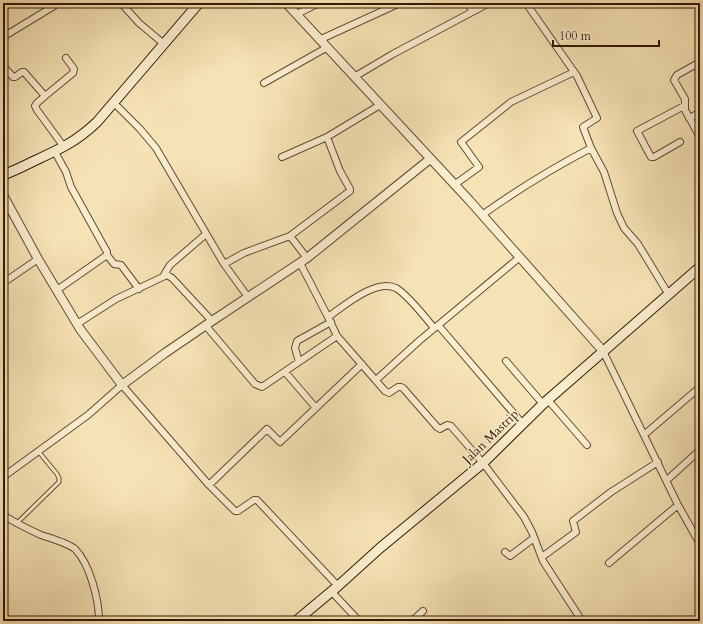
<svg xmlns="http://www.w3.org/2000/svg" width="703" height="624" font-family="Cardo,serif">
	<rect width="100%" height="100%" fill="#f6e3b5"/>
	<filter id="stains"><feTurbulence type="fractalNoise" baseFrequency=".005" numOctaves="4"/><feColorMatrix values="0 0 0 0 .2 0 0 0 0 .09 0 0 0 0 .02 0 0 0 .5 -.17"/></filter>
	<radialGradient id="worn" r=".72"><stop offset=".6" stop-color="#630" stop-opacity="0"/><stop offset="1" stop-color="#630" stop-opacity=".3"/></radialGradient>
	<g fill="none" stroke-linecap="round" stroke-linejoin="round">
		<defs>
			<path id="service" d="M17 523 59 482V478L57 474 38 451"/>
			<path id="minor" d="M121 3 139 23 164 44
				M468 3 472 11
				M526 3 577 76 597 118 583 127 591 148 604 172 617 213 624 228 638 244 669 295
				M297 14 319 3
				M3 37 54 6 56 3
				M319 40 400 3
				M700 62 677 75 674 80 685 99V110L700 137
				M3 66 13 77H15L22 72H24L45 96 73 73 74 69 66 58
				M354 77 393 54 489 3
				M264 83 326 48
				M45 96 37 103 35 106 37 110 64 147
				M113 102 140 129 156 148 224 264 248 297
				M689 118 700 113
				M680 142 654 157H651L637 131 684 106
				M55 152 66 172 71 187 107 252V255L114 264 121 265 139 289
				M282 157 327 137 380 105
				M454 185 479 167 461 142 511 102 574 72
				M482 215C517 190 553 168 591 148
				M290 236 307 258
				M300 263 328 317 337 336 385 391 389 393 398 387H401L403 388 437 427 440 429 447 425 451 426 483 463 524 517 532 532 543 561 582 621
				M224 264 244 253 290 236 350 191V189L340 171 327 137
				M164 275 170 265 206 234
				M3 283 38 259
				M57 290 107 255
				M328 317C344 306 376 278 396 288 406 294 426 318 434 328
				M77 324 116 299 167 275 172 278 212 321
				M438 325 522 423
				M206 326 255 384 262 387 337 336
				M603 351 678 505 700 544
				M506 361 543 404
				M299 362 295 348 297 341 331 322
				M285 372 316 408
				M376 380 419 341 520 257
				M548 400 587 445
				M645 434 699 388
				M3 477 88 415 122 385 209 485 235 511H238L254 500H257L338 586
				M667 480 700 450
				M209 485 267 429 280 442 362 364
				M3 515C15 523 28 529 41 535 50 538 68 543 75 549 90 564 99 600 99 621
				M505 552 510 556 534 538
				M542 557 576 532 573 521 611 492 658 462
				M609 563 678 505
				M331 591 359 621
				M412 621 423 611"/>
			<path id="tertiary" d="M286 3 469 200 603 351
				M3 195 38 259 80 329 122 385 165 353 212 321 307 258 430 159"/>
			<path id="secondary" d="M3 175C14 171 24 166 34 161 60 149 76 142 97 122L199 3
				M296 621 338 586 380 548 483 463 543 404 700 267"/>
		</defs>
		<!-- service casing -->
		<use href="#service" stroke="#644a30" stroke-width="5"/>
		<!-- minor casing -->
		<use href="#minor" stroke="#644a30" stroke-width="8"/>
		<!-- tertiary casing -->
		<use href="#tertiary" stroke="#644a30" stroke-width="10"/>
		<!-- secondary casing -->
		<use href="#secondary" stroke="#341703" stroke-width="11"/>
		<!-- service -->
		<use href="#service" stroke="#f9edcf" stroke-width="3"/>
		<!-- minor -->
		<use href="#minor" stroke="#f9edcf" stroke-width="6"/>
		<!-- tertiary -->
		<use href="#tertiary" stroke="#f9edcf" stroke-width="8"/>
		<!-- secondary -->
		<use href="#secondary" stroke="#f9edcf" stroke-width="9"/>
	</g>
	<g text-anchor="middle" stroke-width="3" stroke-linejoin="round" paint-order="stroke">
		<!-- street labels -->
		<g font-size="13" fill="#341703" stroke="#f9edcf">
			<text transform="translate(490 436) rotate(-44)" y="5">Jalan Mastrip</text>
		</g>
	</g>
	<!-- margin -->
	<rect width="703" height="624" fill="none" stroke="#f6e3b5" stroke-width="16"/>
	<rect x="4" y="4" width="695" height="616" fill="none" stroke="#341703" stroke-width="2"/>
	<rect x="8" y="8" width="687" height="608" fill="none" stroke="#341703"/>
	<!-- scale -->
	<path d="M553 40v6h106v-6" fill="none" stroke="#341703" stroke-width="2"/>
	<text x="559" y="40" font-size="12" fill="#341703" stroke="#f9edcf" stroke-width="3" paint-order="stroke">100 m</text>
	<rect width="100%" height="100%" filter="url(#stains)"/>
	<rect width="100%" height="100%" fill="url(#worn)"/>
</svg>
